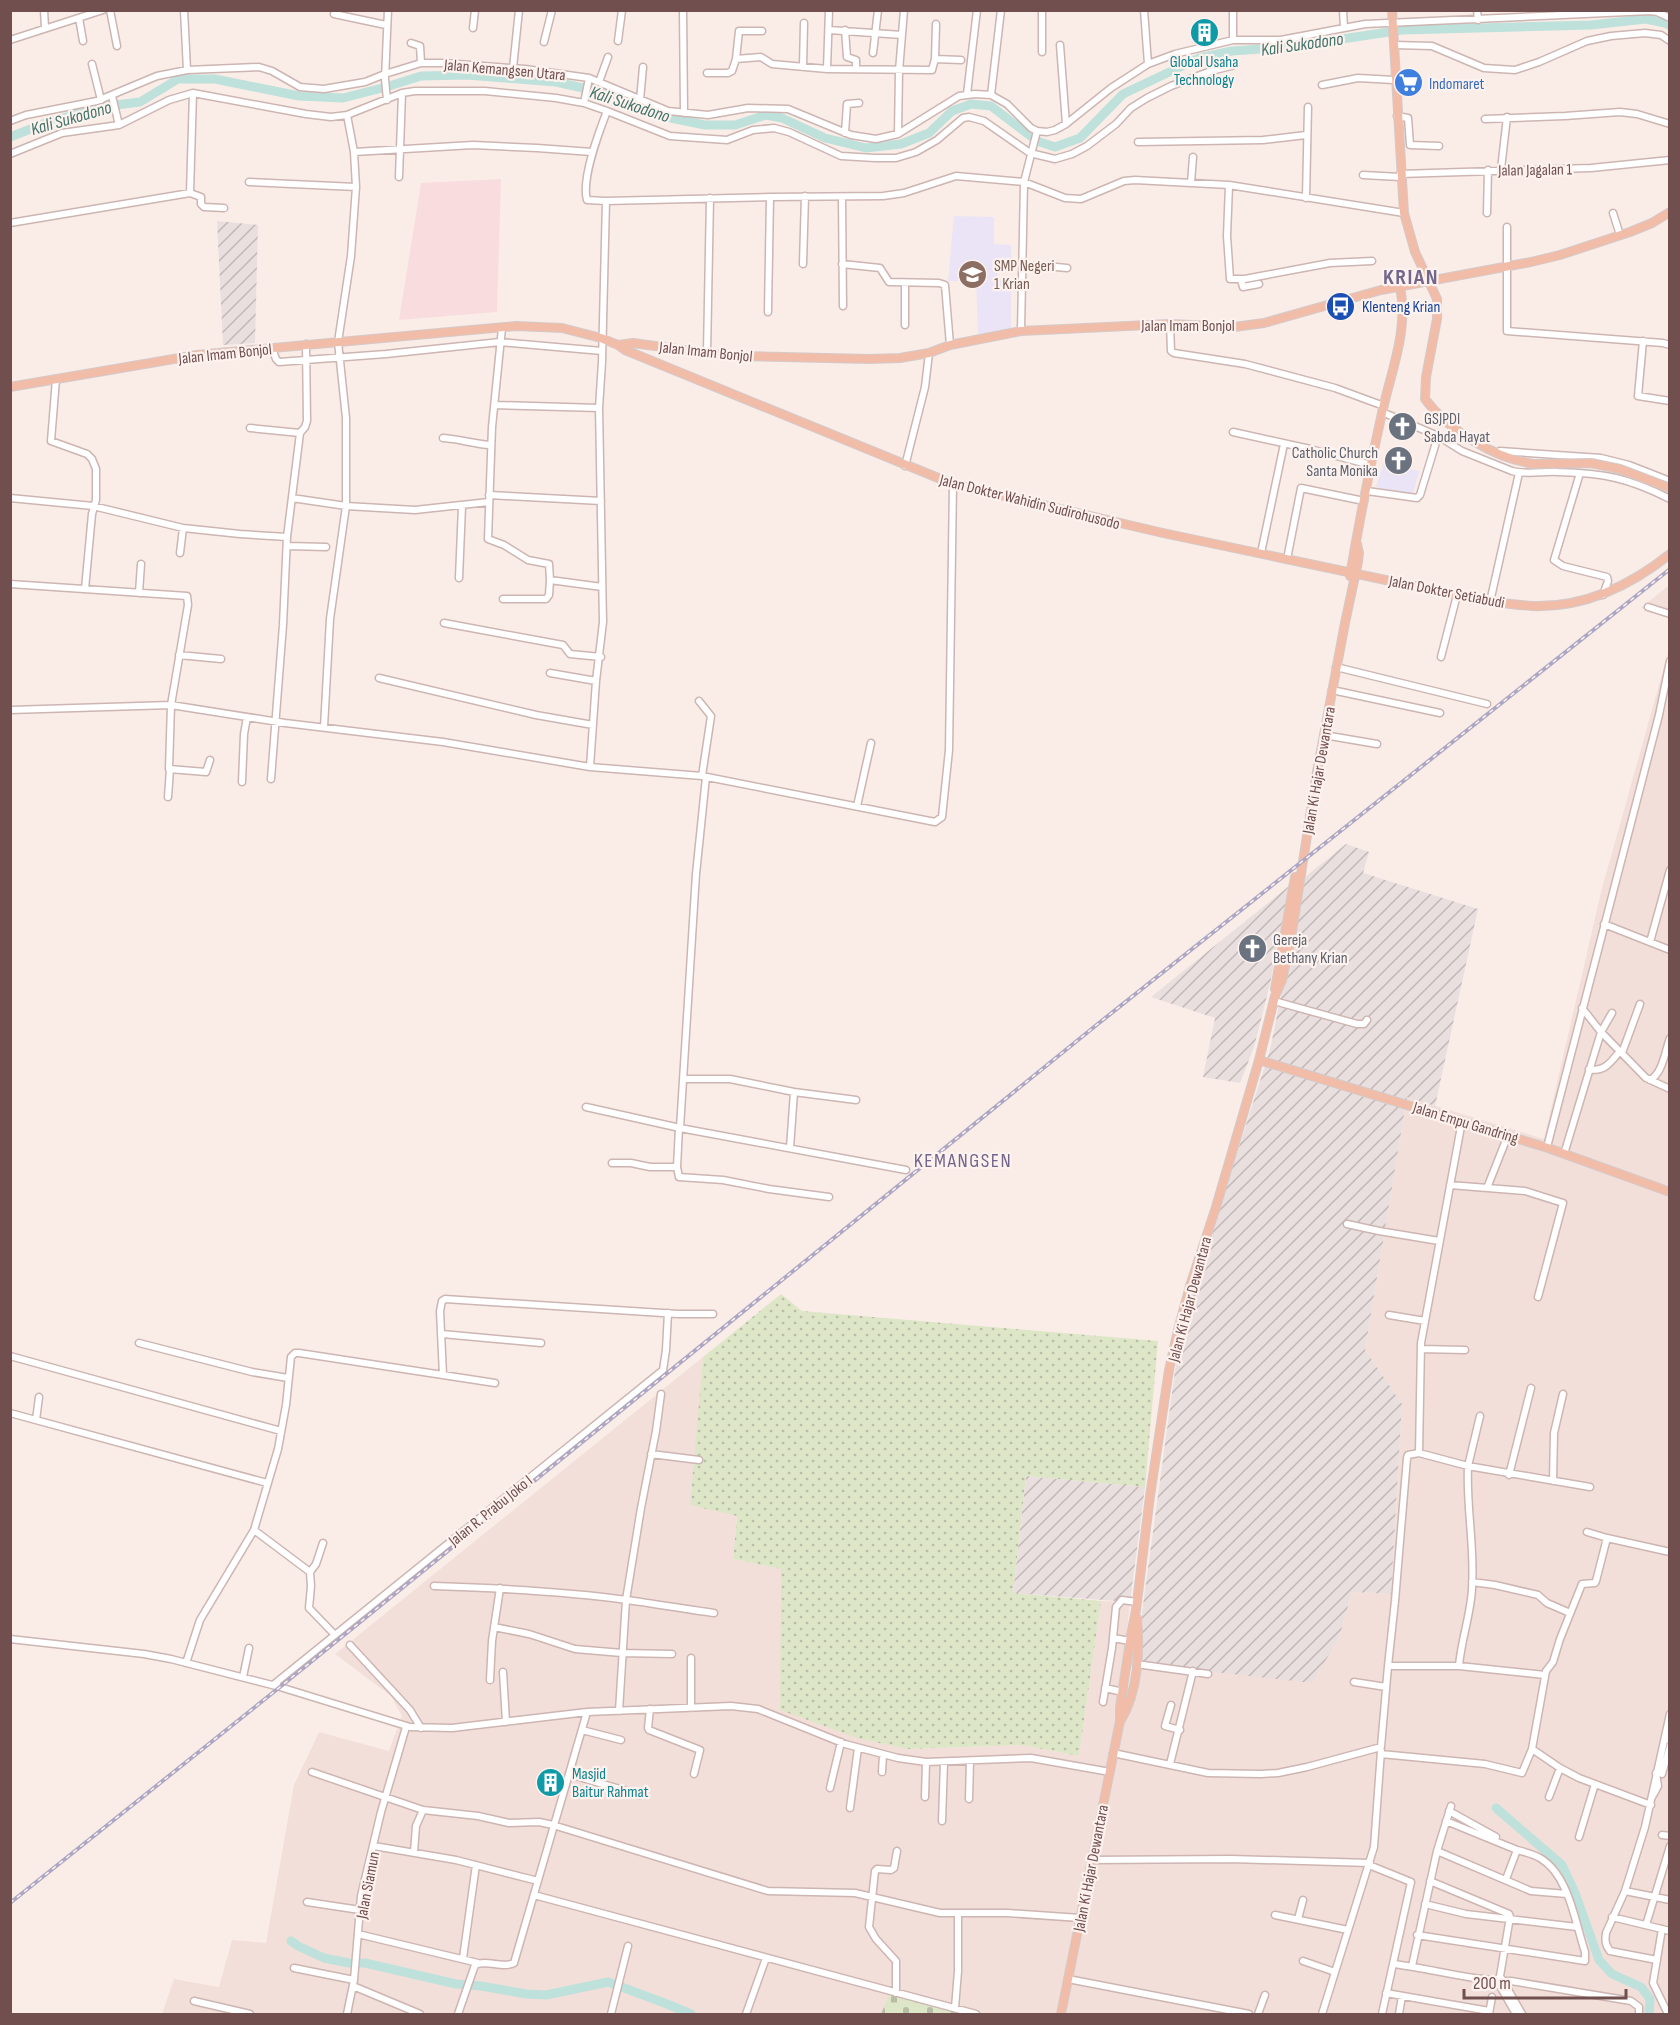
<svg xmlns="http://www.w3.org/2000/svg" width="1680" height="2025" font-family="'Sofia Sans Condensed',sans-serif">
	<defs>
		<pattern id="industrial-furrows" width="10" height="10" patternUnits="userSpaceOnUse" patternTransform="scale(1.5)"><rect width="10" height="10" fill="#e9dfde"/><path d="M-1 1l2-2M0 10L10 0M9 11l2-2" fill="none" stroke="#c1b7b6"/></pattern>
		<pattern id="grass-dots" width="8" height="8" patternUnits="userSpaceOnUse" patternTransform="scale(1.5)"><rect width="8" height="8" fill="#dee6c8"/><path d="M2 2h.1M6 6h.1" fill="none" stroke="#b8bda5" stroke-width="1.8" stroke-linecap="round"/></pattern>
		<pattern id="cemetery-stones" width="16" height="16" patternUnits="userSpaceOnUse" patternTransform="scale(1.5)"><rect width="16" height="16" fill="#dee6c8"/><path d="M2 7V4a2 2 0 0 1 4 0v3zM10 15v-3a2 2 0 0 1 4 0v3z" fill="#b8bda5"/></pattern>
	</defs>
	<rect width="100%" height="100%" fill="#faede8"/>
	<!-- residential -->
	<path fill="#f3dfda" d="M1669 585V2014H1066L1121 1722 1142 1664 1339 1638 1352 1592 1391 1594 1402 1404 1365 1350 1407 1097 1544 1139 1601 892 1669 649 1668 617 1641 608Z
		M703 1357 691 1504 737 1515 733 1559 781 1569 908 1749 1022 1745 1079 1756 1101 1601 1130 1602 1120 1700 1056 2014H964L889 1994 881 2014H162L174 1979 219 1987 232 1940 266 1943 294 1785 319 1732 389 1751 402 1716 391 1696 335 1654Z"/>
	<!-- commercial -->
	<path fill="#f9ddde" d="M501 179 497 312 399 320 421 183Z"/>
	<!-- industrial -->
	<path fill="url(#industrial-furrows)" d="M217 221 258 225 255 343 223 345Z
		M1346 844 1369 852 1363 873 1478 909 1435 1106 1407 1097 1365 1350 1402 1404 1391 1594 1352 1592 1339 1638 1312 1683 1142 1664 1141 1620 1175 1371 1190 1299 1270 1050 1305 877Z
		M1289 886 1270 984 1254 1047 1240 1083 1203 1077 1215 1018 1151 997Z
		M1026 1476 1145 1487 1130 1602 1013 1593Z"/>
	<!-- education -->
	<path fill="#eae4f6" d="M954 216 994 217V244L1011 245 1012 267H997L998 280 1011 281V330L978 334 976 281H948Z
		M1383 464 1420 471 1412 495 1376 487Z"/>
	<!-- grass -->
	<path fill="url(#grass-dots)" d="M781 1294 802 1311 1158 1341 1145 1487 1026 1476 1013 1593 1101 1601 1079 1756 1022 1745 908 1749 860 1739 780 1710 781 1569 733 1559 737 1516 690 1505 703 1357Z"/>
	<!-- cemetery -->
	<path fill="url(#cemetery-stones)" d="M889 1994 964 2014H881Z"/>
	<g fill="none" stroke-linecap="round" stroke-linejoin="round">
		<!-- river -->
		<path stroke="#bee1db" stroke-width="9" d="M10 137 46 123 100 107 140 102 178 79H215L299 96 343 98 386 87 421 76 467 75 556 82 614 95 661 116 705 125H735L766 115 782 118 825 138 866 148 901 144 929 133 952 111 971 104 991 106 1037 141 1055 147 1080 138 1123 94 1199 58 1232 51 1289 47 1402 30 1591 25 1646 19 1665 23 1670 26
			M1496 1808 1562 1865 1575 1893 1599 1960 1612 1974 1641 1987 1650 1999 1649 2014
			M291 1941 298 1946 324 1958 349 1963H365L456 1984 481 1986 526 1994 546 1995 608 1982 667 2004 691 2014"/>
		<defs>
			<path id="minor" d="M44 10 45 28
				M110 10 117 46
				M184 10 187 70
				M683 10 684 113
				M1042 10V52
				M1144 10 1148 64
				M1343 10 1344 28
				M1477 10 1478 20
				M334 14 386 25
				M79 18 83 41
				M473 28 475 10
				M829 30 902 35
				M845 30 847 57 856 60V69
				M10 40 103 10
				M1233 40V10
				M618 41 622 10
				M544 42 552 10
				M411 43 420 46 421 63
				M1060 45 1066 124
				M1394 45 1432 46 1484 68 1515 70 1539 62 1587 41 1611 36 1645 33 1661 35 1670 41
				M873 53 878 10
				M736 59 761 57 772 64 827 69 932 70 935 59 936 24
				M935 59 961 60
				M92 64 101 100
				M803 67 804 23
				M513 68 519 10
				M827 69 829 10
				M707 73H728L732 71 736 59 739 31H762
				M599 82 608 57
				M1322 85 1358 78 1394 80
				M967 94 977 10
				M991 95 1001 10
				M112 96 119 125
				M387 100 385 79 388 10
				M640 100 643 67
				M584 103 589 78
				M607 111C599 132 581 179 587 200L606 201 770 197 883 196 904 193 956 176 1024 182 1065 198 1081 199 1124 181 1135 180 1229 185 1404 213
				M1397 116 1408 118 1410 145 1439 146
				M1485 119 1565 116 1620 112 1637 114 1670 124
				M10 121 26 115 97 101 157 76 187 70 259 67 272 71 300 87 324 89 365 82 385 74 421 63H444L525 69 589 78 668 111 708 115 748 108 788 109 851 135 876 139 898 134 959 96 975 94 991 95 1007 104 1031 128 1037 131 1047 132 1055 130 1066 124 1111 88 1148 64 1175 54 1233 40H1281L1365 24 1650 11 1657 12 1670 18
				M845 133 847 104 859 103
				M898 134 899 71 904 10
				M1138 142 1263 140 1306 135
				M354 152 473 145 537 148 592 152
				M10 154 62 133 119 125 169 100 193 93 306 114 331 117 347 115 402 93 415 91H485L556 98 584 103 607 111 670 136 727 140 753 130 774 128 789 132 841 156 875 158H896L916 152 937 140 963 118 969 117 984 121 1030 153 1055 159 1072 154 1087 146 1116 124 1131 108 1147 98 1171 86 1211 71 1235 65
				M1501 169 1507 117
				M1400 174 1591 168 1670 160
				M1363 175 1400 177
				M399 177 402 93
				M249 182 356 187
				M1191 183 1193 157
				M1229 185 1227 236 1230 279H1245L1330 263 1372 261
				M190 193 193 93
				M842 197 843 306
				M1306 198 1308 107
				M1487 213 1488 170
				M1613 213 1620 235
				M10 223 190 193 201 197V204L204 207 224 208
				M1507 227V331L1663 343 1670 345
				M803 264 805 196
				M842 264 880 268 889 282 939 283 945 285 950 345
				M1022 266H1045L1067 268
				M1241 280 1243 287 1259 284
				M905 283V325
				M768 312 770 197
				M1170 324 1171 351 1174 353 1245 364 1335 388 1384 406
				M502 328 492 427 488 539 504 545 528 560 549 564 550 580 602 587
				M1021 331 1024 182 1037 131
				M1643 341 1638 396 1670 401
				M272 348 276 359 279 362 386 354 500 342 602 351
				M707 353 710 198
				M56 379 51 441 87 454 92 459 96 469V500L92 514 85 589
				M495 405 599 408
				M1382 412 1438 436 1462 451 1512 471C1526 475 1544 471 1558 472 1604 473 1629 478 1670 499
				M250 428 300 433
				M1233 432 1310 449 1371 465
				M443 438C460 439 473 444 490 445
				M1500 451 1601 458 1629 465 1670 481
				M905 466 925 387 929 353
				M1580 473 1554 560 1563 566 1607 577 1608 581 1603 595
				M1367 491 1417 498 1420 495 1438 436
				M489 495 601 501
				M10 498 93 506 183 528 240 534 287 537
				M292 498 346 506 415 510 489 502
				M288 546 326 547
				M180 553 183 528
				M1261 553 1284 444
				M1287 559 1301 488 1364 501
				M459 578 462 506
				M10 584 187 596 188 605 171 705 169 769 206 772 210 760
				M139 593 141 564
				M503 599H546L549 595 550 580
				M1490 602 1519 473
				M1648 607 1670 614
				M444 623 563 645 570 654 601 657
				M179 655 221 659
				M1441 657 1457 595
				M1336 667 1487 704
				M550 673 596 681
				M379 678 536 715 593 725
				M1332 690 1440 713
				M699 701 711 716 702 776
				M10 710 171 705 285 723 443 742 590 767 702 776 935 822 942 817 949 750 953 484
				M324 727 330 619 346 506V418L338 342 351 256 356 187 354 152 347 115
				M1324 735 1377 744
				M590 767 596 681 603 622 599 408 602 362 606 201
				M271 779 283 625 287 537 300 433 305 427 307 421 306 344
				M242 782 244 734 247 717
				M168 797 170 769
				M857 806 871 743
				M1604 924 1670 950
				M1650 942 1670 870
				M1274 1001 1357 1024H1364L1367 1020
				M1582 1008 1601 1032 1646 1078 1670 1089
				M1622 1053 1640 1004
				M1589 1069C1604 1073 1611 1062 1620 1051
				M683 1079H730L794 1092 856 1100
				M1650 1080C1663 1073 1665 1051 1670 1038
				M586 1107 680 1128 906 1170
				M679 1128 677 1167 679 1177 723 1180 769 1189 829 1197
				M680 1128 696 874 706 777
				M1547 1147 1659 715 1670 661
				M790 1148 794 1092
				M1564 1154 1601 1032 1612 1013
				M612 1163H631L650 1167H677
				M1450 1185 1525 1191 1563 1203 1538 1297
				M1487 1188 1508 1135
				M1347 1224 1379 1231 1439 1241
				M1389 1315 1425 1321
				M442 1334 541 1343
				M139 1343 252 1372 288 1378
				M1421 1349 1465 1350
				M10 1356 281 1431
				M443 1375 440 1311 442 1301 445 1299 678 1314H713
				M10 1413 267 1483
				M1480 1416 1468 1466 1590 1487
				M36 1420 39 1397
				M651 1454 699 1460
				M1509 1475 1531 1388
				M1553 1481 1554 1433 1563 1394
				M1587 1532 1607 1538
				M310 1572 316 1564 323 1543
				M1472 1582 1495 1585 1538 1595 1547 1603 1570 1613
				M434 1586C498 1588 563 1591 627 1600 656 1604 685 1609 714 1613
				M494 1627 529 1634 575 1649 622 1653 672 1654
				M335 1635 309 1608 311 1586 310 1572 254 1530 278 1449 286 1405 291 1357 295 1353H299L495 1383
				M1113 1638 1130 1641
				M10 1639 144 1654 171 1659 280 1687 410 1727 452 1728 587 1712 731 1706 758 1709 845 1744 898 1758 926 1762 1031 1758 1110 1772
				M350 1645 410 1710 421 1728
				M186 1663 200 1620 254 1530
				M1136 1664 1208 1674
				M1388 1666 1395 1601 1407 1458 1408 1455 1419 1453
				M1459 1666 1545 1675
				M503 1672 506 1722
				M243 1677 249 1648
				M490 1680 492 1641 500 1588
				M1354 1682 1386 1687
				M273 1685 663 1370 666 1350 668 1313
				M1105 1688 1123 1692
				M1103 1702 1112 1648 1116 1607 1122 1600 1137 1602
				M1171 1705 1165 1726 1180 1730
				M691 1707V1658
				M650 1709 648 1728 649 1730 700 1750 694 1774
				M619 1711 626 1600 641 1508 656 1431 661 1394
				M582 1730 621 1740
				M1670 1740V1741
				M1532 1749 1560 1768 1579 1778 1651 1805
				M1113 1753 1208 1773 1261 1774 1278 1773 1307 1767 1381 1747 1388 1666H1459C1461 1640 1471 1614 1472 1588 1475 1547 1466 1507 1468 1466L1419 1453 1421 1343 1462 1121
				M1381 1754 1485 1764 1522 1773 1532 1749 1546 1671 1553 1662 1560 1639 1582 1584 1595 1583 1596 1581 1607 1538 1670 1552
				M1170 1764 1193 1671
				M312 1772 423 1810 478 1816 509 1823 539 1822 553 1825 768 1891 855 1893 940 1913H1007L1080 1918
				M882 1772 883 1755
				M569 1774 640 1795
				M1662 1774 1670 1746
				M830 1788 841 1742
				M925 1797 926 1762
				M1549 1797 1560 1768
				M1652 1797 1658 1786 1656 1773
				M969 1799 970 1761
				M850 1808 858 1748
				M1449 1811 1496 1837
				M942 1821 944 1762
				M1446 1821 1517 1850 1506 1879
				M1662 1835 1670 1836
				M1579 1837 1595 1784
				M374 1846 456 1860 538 1881
				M1437 1851 1531 1891 1567 1894
				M414 1852 416 1826 423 1810
				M1091 1860 1231 1859 1370 1863
				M1369 1865 1411 1882 1382 2014
				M1430 1881 1509 1914 1510 1917 1500 1976 1497 1981
				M1625 1891 1670 1900
				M534 1895 976 2014
				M307 1902 360 1910
				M1425 1904 1466 1914 1577 1927
				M1275 1915 1348 1930
				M1612 1917 1670 1931
				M1298 1919 1303 1900
				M1646 1925 1670 1846
				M1662 1929 1653 1983 1668 2014
				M358 1934 478 1963
				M1417 1935 1585 1961V1952C1575 1922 1569 1875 1540 1858 1533 1854 1525 1852 1517 1850
				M463 1958 476 1865
				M1657 1960 1610 1951C1605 1945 1605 1940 1606 1933L1625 1891 1645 1827 1670 1714
				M1303 1961 1335 1972
				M1394 1964C1433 1969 1472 1981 1511 1981L1631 2001 1639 2007V2014
				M1412 1966 1437 1851 1451 1806
				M294 1968 354 1980
				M1068 1979 1249 2014
				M1502 1979 1522 2014
				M1497 1981 1516 2014
				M353 1986 420 2014
				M896 1993V1961L876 1939 869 1927 875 1871 877 1869 891 1870 894 1868 897 1851
				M1386 1993 1489 2011
				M194 2001 250 2014
				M955 2008 958 1971V1913
				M347 2014 354 1980 361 1896 381 1812 406 1727
				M458 2014 475 1965C487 1959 502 1969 514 1963L587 1712
				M611 2014 628 1946
				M746 2014 766 1958
				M1258 2014 1265 1995
				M1322 2014 1374 1847 1381 1751
				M1399 2014 1402 1996
				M1489 2014 1492 1997"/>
			<path id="major" d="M1392 10 1404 213 1415 252 1437 299V319L1426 377 1425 399C1449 431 1496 459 1535 464
				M618 345 625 350 953 484 1163 533 1490 602C1504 603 1518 605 1532 606 1584 608 1630 586 1670 554
				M10 387 197 355 516 326 562 328 601 338 618 345 633 343 707 353 741 356 869 359 900 358 929 353 950 345 1021 331 1170 324 1234 327 1264 323 1381 290 1531 262 1560 255 1630 232 1652 223 1670 212
				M1350 576C1359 522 1370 467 1382 413 1391 371 1409 330 1400 287
				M1275 989 1295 877
				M1259 1060 1548 1148 1670 1192
				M1121 1720C1138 1692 1140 1651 1137 1618
				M1061 2014 1120 1721V1707L1131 1635 1136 1610 1150 1496 1169 1370 1178 1330 1190 1286 1216 1207 1259 1060 1275 996 1282 980 1291 938 1317 772 1345 623 1358 562 1359 553 1357 544"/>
		</defs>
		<!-- minor casing -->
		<use href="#minor" stroke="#cdb5b2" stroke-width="9"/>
		<!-- major casing -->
		<use href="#major" stroke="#d4caca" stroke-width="10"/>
		<!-- minor -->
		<use href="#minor" stroke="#fff" stroke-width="6"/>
		<!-- major -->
		<use href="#major" stroke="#f1bda8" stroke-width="8"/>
		<defs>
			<path id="rail" d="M10 1903 280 1687 1099 1023 1670 569"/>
		</defs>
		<!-- rail casing -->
		<use href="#rail" stroke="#ada7c3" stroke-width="4"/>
		<!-- rail -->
		<use href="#rail" stroke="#fdf2ee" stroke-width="1.5" stroke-dasharray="4.5" stroke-linecap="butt"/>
		<defs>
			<path id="major-bridge" d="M1535 464 1591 463 1620 469 1670 488"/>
		</defs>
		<!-- major-bridge casing -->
		<use href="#major-bridge" stroke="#d4caca" stroke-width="10" stroke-linecap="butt"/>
		<!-- major-bridge -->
		<use href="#major-bridge" stroke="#f1bda8" stroke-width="8"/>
	</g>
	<!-- icons -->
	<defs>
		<symbol id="building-disc" viewBox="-11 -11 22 22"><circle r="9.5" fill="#0f9aa8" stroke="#fdf2ee"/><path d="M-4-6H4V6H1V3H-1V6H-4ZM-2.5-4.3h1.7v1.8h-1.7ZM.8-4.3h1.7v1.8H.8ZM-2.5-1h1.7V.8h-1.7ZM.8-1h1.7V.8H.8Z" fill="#fff"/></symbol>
		<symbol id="supermarket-disc" viewBox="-11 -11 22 22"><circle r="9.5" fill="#3f7fe0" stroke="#fdf2ee"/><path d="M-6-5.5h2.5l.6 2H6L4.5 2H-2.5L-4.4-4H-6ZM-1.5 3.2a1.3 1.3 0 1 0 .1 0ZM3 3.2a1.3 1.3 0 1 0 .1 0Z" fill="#fff"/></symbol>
		<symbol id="school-disc" viewBox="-11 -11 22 22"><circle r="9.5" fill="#8d6e63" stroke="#fdf2ee"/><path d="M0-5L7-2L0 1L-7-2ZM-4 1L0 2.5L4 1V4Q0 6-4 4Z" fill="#fff"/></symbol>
		<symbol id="bus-disc" viewBox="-11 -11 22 22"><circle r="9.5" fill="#1a4fb4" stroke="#fdf2ee"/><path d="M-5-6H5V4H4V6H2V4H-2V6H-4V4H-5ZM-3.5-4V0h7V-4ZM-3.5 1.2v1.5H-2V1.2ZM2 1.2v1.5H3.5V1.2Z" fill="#fff"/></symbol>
		<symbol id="church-disc" viewBox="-11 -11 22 22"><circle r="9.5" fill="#6b7280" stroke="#fdf2ee"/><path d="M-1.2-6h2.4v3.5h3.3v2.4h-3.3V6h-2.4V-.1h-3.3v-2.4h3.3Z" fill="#fff"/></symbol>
	</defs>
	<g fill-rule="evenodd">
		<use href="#building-disc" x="1188" y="16" width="33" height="33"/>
		<use href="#supermarket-disc" x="1392" y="66" width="33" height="33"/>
		<use href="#school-disc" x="956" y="258" width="33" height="33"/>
		<use href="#bus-disc" x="1324" y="290" width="33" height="33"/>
		<use href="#church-disc" x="1386" y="410" width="33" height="33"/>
		<use href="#church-disc" x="1382" y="444" width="33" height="33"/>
		<use href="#church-disc" x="1236" y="932" width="33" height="33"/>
		<use href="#building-disc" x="534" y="1766" width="33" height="33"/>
	</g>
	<g text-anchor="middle" stroke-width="4.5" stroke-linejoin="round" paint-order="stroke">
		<!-- culture labels -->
		<g font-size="16" fill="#0d838f" stroke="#fdf2ee">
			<text x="1204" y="67">Global Usaha<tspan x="1204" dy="18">Technology</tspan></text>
			<text x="572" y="1779" text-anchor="start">Masjid<tspan x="572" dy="18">Baitur Rahmat</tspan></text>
		</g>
		<!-- street labels -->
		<g font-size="16" fill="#714f4f" stroke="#fdf2ee">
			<text transform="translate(505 69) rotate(5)" y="6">Jalan Kemangsen Utara</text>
			<text transform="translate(1535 169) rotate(-1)" y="6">Jalan Jagalan 1</text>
			<text x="1188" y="331">Jalan Imam Bonjol</text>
			<text transform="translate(706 351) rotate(6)" y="6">Jalan Imam Bonjol</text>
			<text transform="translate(225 353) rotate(-6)" y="6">Jalan Imam Bonjol</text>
			<text transform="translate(1030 501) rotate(14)" y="6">Jalan Dokter Wahidin Sudirohusodo</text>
			<text transform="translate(1447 591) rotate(11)" y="6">Jalan Dokter Setiabudi</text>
			<text transform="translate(1318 770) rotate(-80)" y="6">Jalan Ki Hajar Dewantara</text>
			<text transform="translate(1466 1122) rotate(17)" y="6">Jalan Empu Gandring</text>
			<text transform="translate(1189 1299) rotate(-75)" y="6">Jalan Ki Hajar Dewantara</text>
			<text transform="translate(490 1510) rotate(-39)" y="6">Jalan R. Prabu Joko I</text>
			<text transform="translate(1090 1868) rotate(-79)" y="6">Jalan Ki Hajar Dewantara</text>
			<text transform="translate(367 1885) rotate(-79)" y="6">Jalan Siamun</text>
		</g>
		<!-- shop labels -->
		<g font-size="16" fill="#366cbe" stroke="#fdf2ee" text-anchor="start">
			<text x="1429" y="89">Indomaret</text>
		</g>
		<!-- education labels -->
		<g font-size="16" fill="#785e54" stroke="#fdf2ee" text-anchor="start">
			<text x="994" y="271">SMP Negeri<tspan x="994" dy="18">1 Krian</tspan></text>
		</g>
		<!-- transit labels -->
		<g font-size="16" fill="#164399" stroke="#fdf2ee" text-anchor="start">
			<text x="1362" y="312">Klenteng Krian</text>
		</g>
		<!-- worship labels -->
		<g font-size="16" fill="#5b616d" stroke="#fdf2ee" text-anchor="start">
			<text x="1424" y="424">GSJPDI<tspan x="1424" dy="18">Sabda Hayat</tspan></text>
			<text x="1378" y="458" text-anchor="end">Catholic Church<tspan x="1378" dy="18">Santa Monika</tspan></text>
			<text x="1273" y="945">Gereja<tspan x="1273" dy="18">Bethany Krian</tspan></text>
		</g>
		<!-- water labels -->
		<g font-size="18" font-style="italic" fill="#44756c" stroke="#fdf2ee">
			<text transform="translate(1302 44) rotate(-8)" y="6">Kali Sukodono</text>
			<text transform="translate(630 104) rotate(18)" y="6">Kali Sukodono</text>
			<text transform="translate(71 118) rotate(-16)" y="6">Kali Sukodono</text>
		</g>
		<!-- quarter labels -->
		<g font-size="20" letter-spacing="1.5" fill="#73668d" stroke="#fdf2ee">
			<text x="963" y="1167">KEMANGSEN</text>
		</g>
		<!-- district labels -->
		<g font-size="22" font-weight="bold" letter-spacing="1.5" fill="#73668d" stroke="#fdf2ee">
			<text x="1411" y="284">KRIAN</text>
		</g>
	</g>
	<!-- border -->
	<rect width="1680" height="2025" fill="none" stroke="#714f4f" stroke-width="24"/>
	<!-- scale -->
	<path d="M1464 1989v9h162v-9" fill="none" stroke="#714f4f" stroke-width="3"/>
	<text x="1473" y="1989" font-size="18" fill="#714f4f" stroke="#fdf2ee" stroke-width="4.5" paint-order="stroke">200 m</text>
</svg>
